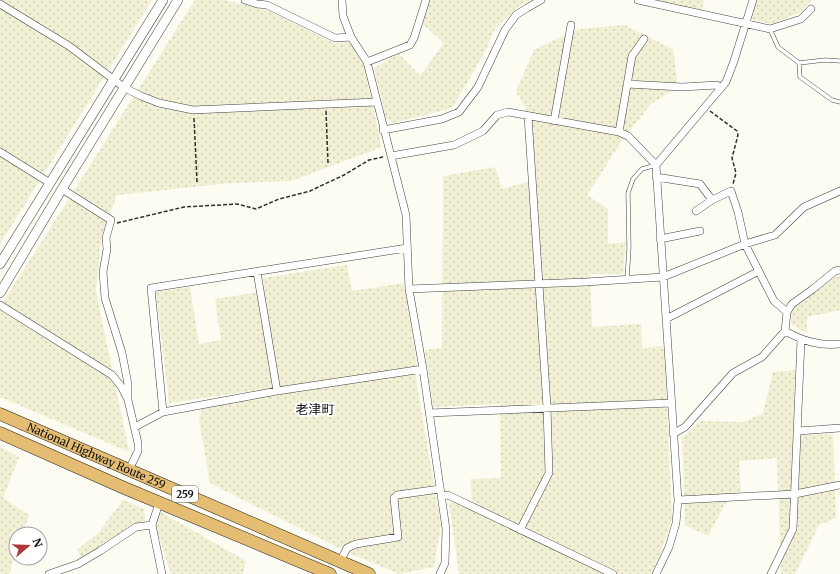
<svg xmlns="http://www.w3.org/2000/svg" width="840" height="574" font-family="Merriweather,'Noto Sans JP',serif">
	<defs>
		<pattern id="farmland-dots" width="8" height="8" patternUnits="userSpaceOnUse"><rect width="8" height="8" fill="#f1f0d4"/><path d="M2 2h.1M6 6h.1" fill="none" stroke="#cdcdb5" stroke-width="1.8" stroke-linecap="round"/></pattern>
	</defs>
	<rect width="100%" height="100%" fill="#fdfcf2"/>
	<!-- farmland -->
	<path fill="url(#farmland-dots)" d="M0 0H152L0 244Z
		M195 0H225L269 11 334 43 350 42 363 64 382 147 291 181 231 183 117 195 102 234 96 291 129 452 0 397V307Z
		M430 0H531L523 3 496 27 485 52 452 108 393 123 386 118 374 68 399 54 420 76 444 43 423 24Z
		M655 0H704L702 10Z
		M757 0H812L799 13 771 24 752 19Z
		M625 25 673 49 678 87 651 104 623 139 587 195 608 209V244L626 242 623 274H590L592 327 641 324 642 348 664 346 672 518 662 549 651 574H459L449 502 473 505 470 479 501 478 500 404 433 407 425 350 442 348 443 176 495 167 502 189 531 181 527 112 516 91 534 50 578 29Z
		M347 265 352 291 404 283 417 367 169 403 156 292 190 287 199 344 221 340 215 299 265 291 263 278Z
		M840 276V310L807 317V333L791 324V308L835 277Z
		M795 370 793 435 833 434 836 518 819 525 795 574H781L777 458 739 461 741 491 725 504 708 536 685 525 682 438 701 421 744 422 763 413 773 372Z
		M415 374 441 525 434 567 399 574 347 552 210 483 199 420 203 404Z
		M0 447 19 457 3 498 29 515 22 534H16V552L9 574H0Z
		M123 500 144 509 145 522 136 523 115 539 80 558 78 549 99 532Z
		M159 511 246 561 243 574H171L156 528Z"/>
	<g fill="none" stroke-linecap="round" stroke-linejoin="round">
		<defs>
			<path id="service" d="M770 29 778 47 799 63 825 60 840 61
				M799 63 800 77 832 100 840 102
				M627 279 629 248 628 193 633 179 642 169 656 165"/>
			<path id="minor" d="M245 0 257 4 267 5 335 38 351 37
				M342 0 343 16 351 37 367 62 406 215 409 289 423 369 446 529 445 563 440 574
				M638 0 770 29 801 19 811 9
				M0 4 69 46 125 88 141 96 159 103 193 110 376 102
				M367 62 410 45 414 38 426 0
				M627 84 682 87 717 85 721 88
				M554 121 571 25
				M383 130 442 119 459 112 478 87 505 30 516 15 527 8 541 0
				M619 132 632 56 644 39
				M0 152 50 183
				M391 156 454 145 483 131 497 115 508 112 619 132 628 136 656 165
				M656 177 700 184 712 200
				M62 189 111 220 106 238 107 249 103 272 105 298 122 353 128 384V400
				M660 239 700 231
				M257 272 277 391
				M409 289 586 282 663 277 745 244 775 235 804 207 840 191
				M0 305 112 375 121 386 128 400 138 443V451L129 470
				M787 312 792 304 813 289 835 271 840 270
				M666 319 759 271
				M785 331C803 341 819 346 840 344
				M163 412 151 288 407 248
				M429 413 671 403
				M135 427 163 412 277 391 423 369
				M798 431 840 428
				M673 434 685 427 733 373 762 357 785 331 787 312 774 301 745 244 738 212 731 191 712 200 696 211
				M441 496 448 495 613 574
				M678 500 795 494 840 485
				M159 503 152 525 162 574
				M520 530 549 473 547 407 528 116
				M340 562 347 548 356 544 398 537 394 498 397 495 440 489
				M49 574 78 564 100 551 136 527 152 525
				M656 574 669 547 676 523 678 500 656 165 726 82 734 61 753 0
				M771 574 793 529 801 340"/>
			<path id="tertiary" d="M0 264 163 0
				M0 293 62 189 178 0"/>
			<g id="trunk">
				<path id="s1" d="M0 414 369 574"/>
				<path d="M0 433 122 487 330 574"/>
			</g>
		</defs>
		<!-- service casing -->
		<use href="#service" stroke="#414141" stroke-width="4.5"/>
		<!-- minor casing -->
		<use href="#minor" stroke="#414141" stroke-width="8"/>
		<!-- tertiary casing -->
		<use href="#tertiary" stroke="#414141" stroke-width="10"/>
		<!-- trunk casing -->
		<use href="#trunk" stroke="#1f1f1f" stroke-width="13"/>
		<!-- path -->
		<path stroke="#303030" stroke-width="1.5" stroke-dasharray="4 2" stroke-linecap="butt" d="M326 111 328 163
			M710 111 737 131 738 135 732 158 736 173 733 184
			M194 118 197 182
			M117 223 184 207 237 204 256 209 279 199 310 191 344 175 369 160 383 157"/>
		<!-- service -->
		<use href="#service" stroke="#fff" stroke-width="3.5"/>
		<!-- minor -->
		<use href="#minor" stroke="#fff" stroke-width="7"/>
		<!-- tertiary -->
		<use href="#tertiary" stroke="#fff" stroke-width="9"/>
		<!-- trunk -->
		<use href="#trunk" stroke="#e4bd72" stroke-width="12"/>
	</g>
	<g text-anchor="middle" stroke-width="4" stroke-linejoin="round" paint-order="stroke">
		<!-- shield labels -->
		<rect fill="#fff" stroke="#565656" stroke-width="1" x="172" y="486" width="26" height="16" rx="3"/>
		<g font-size="10" font-weight="bold" fill="#0e0e0e">
			<text x="185" y="498">259</text>
		</g>
		<!-- street labels -->
		<g font-size="11" fill="#0e0e0e" stroke="#fff">
			<text dy="4" stroke="none"><textPath href="#s1" startOffset="105">National Highway Route 259</textPath></text>
		</g>
		<!-- quarter labels -->
		<g font-size="13" fill="#0e0e0e" stroke="#fff">
			<text x="315" y="414">老津町</text>
		</g>
	</g>
	<!-- north arrow -->
	<g transform="translate(28 546) rotate(71)"><circle r="19" fill="#ffffff" stroke="#9f9f9f"/>
	<path d="M0-3L7 15L0 10L-7 15Z" fill="#ad3938"/>
	<text y="-6" font-size="11" font-weight="bold" text-anchor="middle" fill="#0e0e0e">N</text>
	</g>
</svg>
